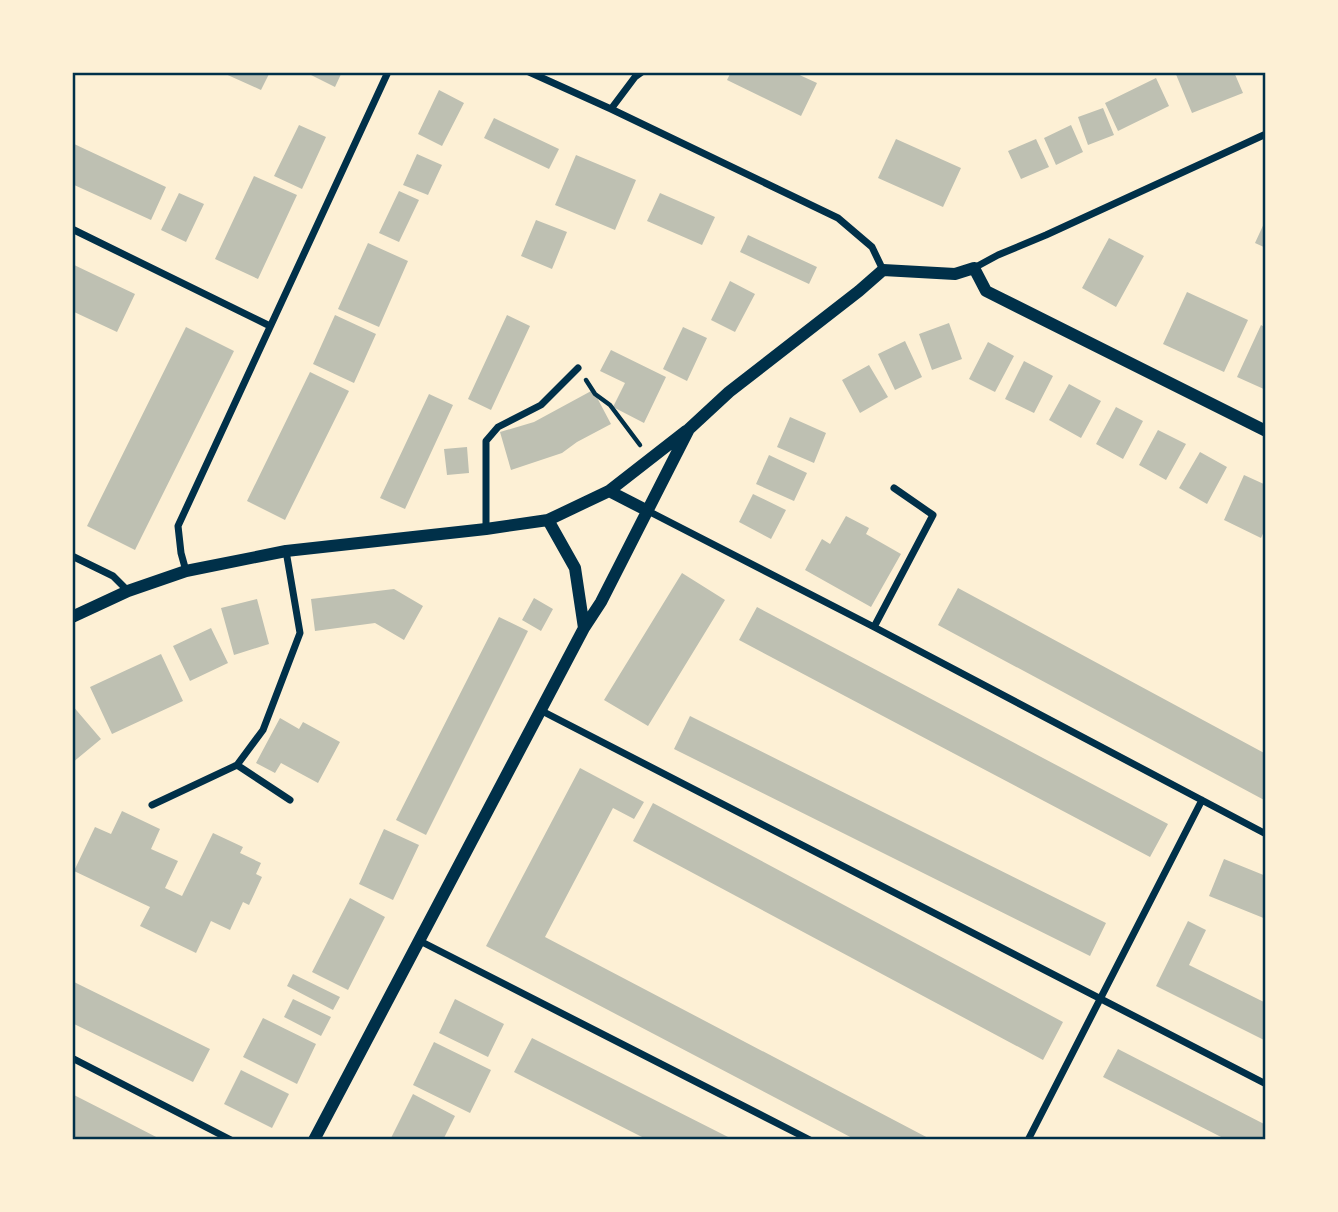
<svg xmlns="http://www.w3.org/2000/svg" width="1338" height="1212" font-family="'Space Grotesk',sans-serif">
	<rect width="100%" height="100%" fill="#fdf0d5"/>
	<!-- building -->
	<path fill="#bec0b2" d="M221 72H270L261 90Z
		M310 72H342L335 87 309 74Z
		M731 72H793L817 83 801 116 727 80Z
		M1175 72H1234L1243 93 1192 113Z
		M1156 78 1169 106 1118 131 1105 103Z
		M439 90 464 103 442 146 418 134Z
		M1103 108 1114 135 1088 145 1078 117Z
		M494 118 559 149 549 169 484 138Z
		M299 125 326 137 302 189 274 176Z
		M1071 125 1083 152 1056 165 1044 138Z
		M896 139 961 168 943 207 878 178Z
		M1036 139 1049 167 1021 179 1008 151Z
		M72 143 166 187 151 220 72 184Z
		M417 154 442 165 428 195 403 185Z
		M576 155 636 180 615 230 555 205Z
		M254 176 297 195 258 279 215 259Z
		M399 191 419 200 399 242 379 233Z
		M179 193 204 204 186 242 161 230Z
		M660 193 715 217 702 245 647 221Z
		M1266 219V248L1255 243Z
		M536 220 567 232 552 269 521 256Z
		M748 235 817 267 809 284 740 252Z
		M1109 238 1144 256 1116 307 1082 288Z
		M368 243 408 261 379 327 338 309Z
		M72 264 135 294 117 332 72 311Z
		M730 281 755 294 735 332 711 320Z
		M1187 292 1248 320 1224 372 1163 344Z
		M335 315 376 334 354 383 313 364Z
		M507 315 530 326 491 410 468 399Z
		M949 323 962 359 932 370 919 334Z
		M1261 325 1266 328V390L1237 377Z
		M186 327 234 351 135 550 87 526Z
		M683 327 707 338 687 381 663 369Z
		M905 341 922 377 895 390 878 354Z
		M988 342 1014 356 995 392 969 379Z
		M611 350 666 377 644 423 613 407 625 383 600 371Z
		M1024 361 1053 376 1034 413 1005 399Z
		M869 365 888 397 860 413 842 380Z
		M310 372 349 391 285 520 247 501Z
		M1069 384 1101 401 1081 438 1049 420Z
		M593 390 611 424 577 442 562 453 511 470 500 432 534 422Z
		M429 394 453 405 405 509 380 498Z
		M1116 407 1143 421 1123 459 1096 444Z
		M790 417 826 433 814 463 777 447Z
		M1158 430 1186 444 1166 480 1139 465Z
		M467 447 469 473 447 475 444 449Z
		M1200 452 1227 467 1207 504 1179 488Z
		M769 455 807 473 794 501 756 484Z
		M1244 475 1266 485V527L1261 538 1224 520Z
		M753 494 786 510 771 539 739 522Z
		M846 516 869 528 866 534 901 554 871 607 805 570 822 539 830 544Z
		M682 573 725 600 648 726 604 700Z
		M958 588 1266 754V801L938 625Z
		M394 589 423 606 404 640 375 623 315 631 311 599Z
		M534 598 553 609 541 631 522 620Z
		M257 599 269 644 234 655 221 608Z
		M757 607 1168 824 1150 857 739 640Z
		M499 617 528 631 426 835 396 820Z
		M211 628 228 663 190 681 173 646Z
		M161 654 183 701 112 734 90 687Z
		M72 705 101 739 72 763Z
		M690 716 1106 923 1090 956 674 749Z
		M280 718 299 729 303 722 340 742 318 783 281 763 275 773 256 763Z
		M580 768 644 802 634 819 613 808 545 937 932 1140H856L486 946Z
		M653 803 1063 1022 1043 1060 633 841Z
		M122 811 160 829 151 849 178 861 165 888 182 896 213 833 243 847 240 853 261 863 256 874 262 877 249 905 243 902 230 930 211 921 196 953 140 926 150 907 74 871 95 827 111 834Z
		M384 829 419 845 393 900 359 884Z
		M1224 859 1266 876V919L1209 896Z
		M350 898 385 917 348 990 312 972Z
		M1188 921 1206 930 1189 965 1266 1003V1041L1156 986Z
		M293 974 340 997 333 1010 287 986Z
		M72 981 210 1049 193 1082 72 1023Z
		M293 999 331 1017 321 1036 284 1017Z
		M455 999 504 1024 488 1057 439 1033Z
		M263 1018 316 1044 297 1084 243 1057Z
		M532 1038 544 1044 734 1140H649L640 1136 514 1072Z
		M434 1042 491 1070 470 1113 413 1085Z
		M1118 1049 1266 1125V1140H1227L1103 1077Z
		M241 1070 289 1094 272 1128 224 1104Z
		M72 1094 129 1123 162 1140H74L72 1139Z
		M413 1094 455 1116 443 1140H390Z"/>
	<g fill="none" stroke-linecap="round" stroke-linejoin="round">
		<!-- path -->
		<path stroke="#003049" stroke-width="4.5" d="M586 380 595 394 610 405 640 445"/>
		<!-- minor -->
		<path stroke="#003049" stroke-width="7" d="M529 72 611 109 838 218 872 247 883 270
			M611 109 635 77 642 72
			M72 229 270 326
			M974 268 998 255 1046 235 1266 134
			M648 511 874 627 1266 834
			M486 529V441L498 427 541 405 578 368
			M72 556 113 576 128 591
			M186 571 181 553 178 526 388 72
			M874 627 933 515 894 488
			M540 710 1266 1084
			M237 765 290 800
			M152 805 237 765 263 730 300 633 286 551
			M420 941 810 1140
			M72 1058 231 1140
			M1028 1140 1202 800"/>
		<!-- tertiary -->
		<path stroke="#003049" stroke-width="12" d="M609 491 648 511
			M548 520 575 568 584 628
			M72 617 128 591 186 571 286 551 486 529 548 520 609 491 686 431
			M314 1140C404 970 493 799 584 628L601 602 689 429 729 392 859 291 883 270 955 274 974 268 986 291 1266 431"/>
	</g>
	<!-- border -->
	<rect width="1338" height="1212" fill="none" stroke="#fdf0d5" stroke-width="147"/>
	<rect x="74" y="74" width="1190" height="1064" fill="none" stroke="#003049" stroke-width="2.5"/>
</svg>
